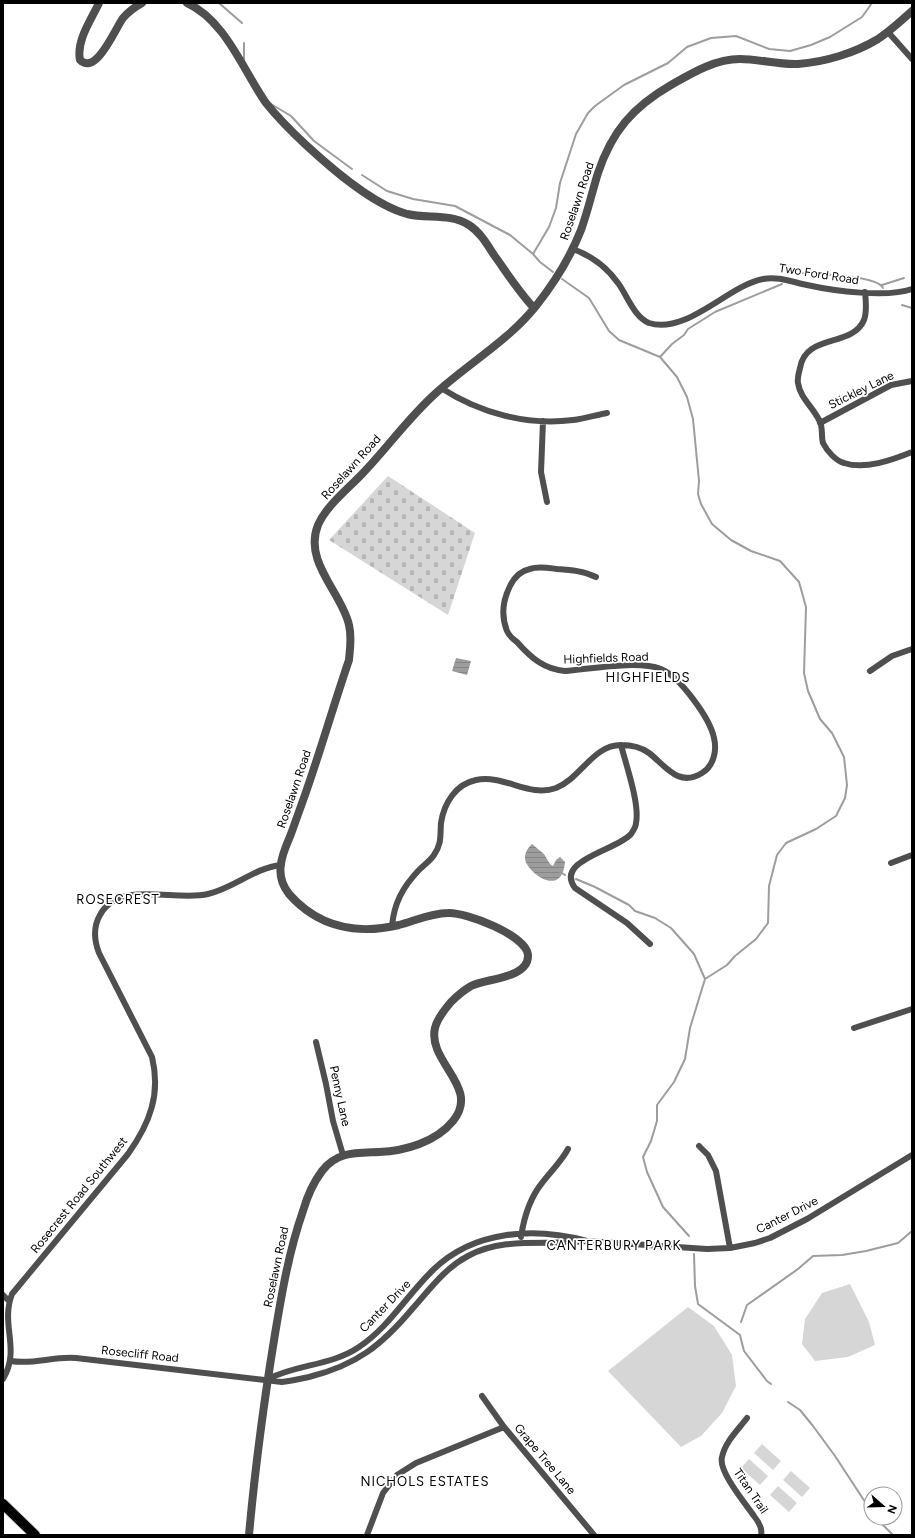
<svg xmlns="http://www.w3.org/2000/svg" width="915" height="1538" font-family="Figtree,sans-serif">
	<defs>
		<pattern id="cemetery-stones" width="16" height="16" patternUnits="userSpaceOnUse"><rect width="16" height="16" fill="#d6d6d6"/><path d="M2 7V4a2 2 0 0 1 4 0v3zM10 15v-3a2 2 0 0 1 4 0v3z" fill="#b6b6b6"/></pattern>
		<pattern id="water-rules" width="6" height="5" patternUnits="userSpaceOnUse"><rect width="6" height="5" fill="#9d9d9d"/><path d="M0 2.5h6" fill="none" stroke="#858585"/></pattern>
	</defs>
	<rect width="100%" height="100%" fill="#fff"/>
	<!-- green -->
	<path fill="#d6d6d6" d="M850 1284 869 1322 875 1345 848 1357 815 1361 802 1344 805 1319 822 1293Z
		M688 1307 714 1326 732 1355 736 1386 722 1413 701 1436 681 1447 608 1371Z
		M762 1444 781 1461 773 1470 754 1453Z
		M749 1459 768 1476 760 1485 741 1468Z
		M791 1471 810 1488 802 1497 783 1480Z
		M778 1486 797 1503 789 1512 770 1495Z"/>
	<!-- cemetery -->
	<path fill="url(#cemetery-stones)" d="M388 476 475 533 448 615 329 540Z"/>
	<!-- water -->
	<path fill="url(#water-rules)" d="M456 658 471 661 467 675 452 671Z
		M532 844 544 854 550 864 553 866 556 860 560 857 565 862C562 900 525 871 525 858 525 852 528 848 532 844Z"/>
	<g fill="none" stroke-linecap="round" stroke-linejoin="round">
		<!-- stream -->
		<path stroke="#9d9d9d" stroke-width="2" d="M219 3 242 23
			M244 60V43
			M271 104 291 116 314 141 352 169
			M362 175 387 191 413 199 455 206 510 235 533 254 540 262 553 272
			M533 254 549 227 556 208 560 183 576 134 588 113 595 106 624 85 668 63 687 47 711 38 736 36 769 49 790 51 811 45 830 37 862 17 872 3
			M801 273C816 274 878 275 883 288
			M562 279 589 298 609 331 619 340 660 357 677 377 687 397 693 419 699 481 698 494 701 504 712 524 731 540 751 551 780 561 799 582 806 607 804 673 808 691 820 719 832 733 844 757 847 785 845 798 836 816 816 829 786 843 777 855 769 886 768 923 756 939 735 956 727 965 705 979 690 1028 685 1059 674 1082 657 1105V1121L651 1141 643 1157 647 1172 663 1207 689 1236
			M882 285 904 278
			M902 305 912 308
			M660 357 672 344 684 335 688 329 715 312 782 284
			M560 872 565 875
			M576 879 595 887 629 905 635 911 655 918 671 928 694 954 705 979
			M694 1254 695 1286 698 1304 740 1335 744 1351 767 1381 771 1384
			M741 1322 747 1305 798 1269 813 1256 842 1255 866 1251 898 1243 912 1231
			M788 1402 800 1410 813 1426 835 1456 871 1511
			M876 1518 893 1535"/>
		<defs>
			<path id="primary" d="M3 1504 35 1535"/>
		</defs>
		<!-- primary casing -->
		<use href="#primary" stroke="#dbdbdb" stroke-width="12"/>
		<!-- minor -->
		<path stroke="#4f4f4f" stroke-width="6" d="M888 32 912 59
			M573 249C592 256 606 266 618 283 627 295 634 317 649 323 687 335 729 285 763 279 778 276 792 282 807 285 834 291 887 298 912 289
			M865 292C866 301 867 312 864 320 852 348 806 333 800 368 799 372 797 378 798 383 800 398 814 408 820 422 823 428 821 436 823 443 827 451 836 461 844 463 865 470 892 460 912 452
			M441 388C480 413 527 426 573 420 584 419 596 415 607 413
			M543 421 541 472 547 502
			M820 423 891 385 912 381
			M870 671 892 656 912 649
			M621 745C626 765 640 804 636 823 636 827 633 831 631 834 618 850 554 860 575 888L627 923 650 944
			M891 863 912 855
			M392 926C394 903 403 887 418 871 424 865 430 861 434 855 442 843 440 836 441 823 444 803 456 784 476 780 504 774 529 798 556 788 581 778 593 745 621 745 630 745 641 747 649 753 665 765 678 788 702 773 714 766 717 750 714 738 710 718 679 676 661 669 637 660 591 669 565 671 544 669 531 658 517 642 513 639 509 636 507 631 501 616 503 600 510 586 514 578 520 571 530 569 538 566 549 568 557 569 571 570 584 571 596 577
			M854 1028 912 1009
			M316 1042 326 1084 333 1121 343 1155
			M699 1146 708 1155 716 1171 730 1248
			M521 1237C524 1217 529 1199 542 1183 551 1171 561 1162 568 1149
			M587 1241 707 1249 730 1248 755 1243 770 1238 807 1219 912 1155
			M3 1295 9 1301
			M11 1361C33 1365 53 1356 76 1358L282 1382C291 1381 300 1379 309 1377 357 1365 382 1345 413 1308 430 1289 445 1268 468 1256 505 1236 547 1246 587 1241 534 1227 474 1230 433 1270 407 1295 389 1327 359 1347 331 1366 297 1364 268 1379
			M3 1379C21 1349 0 1325 12 1294L128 1154C150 1123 161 1094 152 1057L99 953C94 940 93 927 100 915 119 879 175 902 208 894 234 888 254 868 281 865
			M482 1396 504 1427 594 1535
			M747 1418C738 1430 725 1442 722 1457 718 1471 745 1503 754 1516 758 1521 763 1528 761 1535
			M367 1535 383 1493 397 1475 416 1463 504 1427"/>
		<!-- tertiary -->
		<path stroke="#4f4f4f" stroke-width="8" d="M99 3C91 20 76 41 80 60 96 76 115 29 123 18 128 12 135 7 142 3
			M187 3C225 20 243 70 266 103 278 118 292 132 306 145 332 169 373 205 407 214 428 219 450 213 469 225 480 232 487 244 494 255 507 273 519 292 534 308
			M249 1535C255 1468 264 1401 275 1334 282 1292 289 1251 303 1211 307 1197 313 1183 322 1171 337 1151 357 1153 379 1152 405 1151 436 1142 453 1121 481 1087 427 1062 435 1028 437 1019 445 1009 451 1002 457 996 464 990 471 986 486 978 529 979 528 955 526 935 466 912 448 913 431 913 414 921 399 925 357 935 318 927 289 894 282 885 279 875 281 864 282 854 287 844 291 834 296 820 301 806 306 792 321 749 334 704 349 660 350 648 352 637 349 625 342 593 303 562 318 525 326 506 349 488 363 473 388 447 409 417 436 393 469 363 508 341 536 306 555 282 570 258 581 230 588 211 592 192 598 173 612 131 633 107 671 85 692 73 715 59 740 59 759 59 779 65 798 64 825 62 855 53 878 39 890 31 901 21 912 11"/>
		<!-- primary -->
		<use href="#primary" stroke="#000" stroke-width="10"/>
	</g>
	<g text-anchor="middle" stroke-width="3.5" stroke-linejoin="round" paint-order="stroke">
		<!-- street labels -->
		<g font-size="12" fill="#000" stroke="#fff">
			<text transform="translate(577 201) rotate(-71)" y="4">Roselawn Road</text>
			<text transform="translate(819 274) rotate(9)" y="4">Two Ford Road</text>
			<text transform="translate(861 390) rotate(-26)" y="4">Stickley Lane</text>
			<text transform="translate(351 467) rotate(-48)" y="4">Roselawn Road</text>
			<text transform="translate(606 658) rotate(-2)" y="4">Highfields Road</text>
			<text transform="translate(294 789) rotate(-71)" y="4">Roselawn Road</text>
			<text transform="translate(340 1096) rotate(78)" y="4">Penny Lane</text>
			<text transform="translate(79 1195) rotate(-51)" y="4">Rosecrest Road Southwest</text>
			<text transform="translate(787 1215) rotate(-27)" y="4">Canter Drive</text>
			<text transform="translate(276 1267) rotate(-78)" y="4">Roselawn Road</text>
			<text transform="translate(385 1306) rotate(-46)" y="4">Canter Drive</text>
			<text transform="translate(140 1354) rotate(6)" y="4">Rosecliff Road</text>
			<text transform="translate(545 1459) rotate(50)" y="4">Grape Tree Lane</text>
			<text transform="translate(751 1491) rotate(56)" y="4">Titan Trail</text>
		</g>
		<!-- neighbourhood labels -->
		<g font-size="13" letter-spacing="1" fill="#000" stroke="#fff">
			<text x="648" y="682">HIGHFIELDS</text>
			<text x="118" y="904">ROSECREST</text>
			<text x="614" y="1250">CANTERBURY PARK</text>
			<text x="425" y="1486">NICHOLS ESTATES</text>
		</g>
	</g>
	<!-- border -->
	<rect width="915" height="1538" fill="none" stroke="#000000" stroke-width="8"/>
	<!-- north arrow -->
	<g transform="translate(883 1506) rotate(110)"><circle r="19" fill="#ffffff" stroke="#999999"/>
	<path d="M0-3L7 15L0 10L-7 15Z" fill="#000000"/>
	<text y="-6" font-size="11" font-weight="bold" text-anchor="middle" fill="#000000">N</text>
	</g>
</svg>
